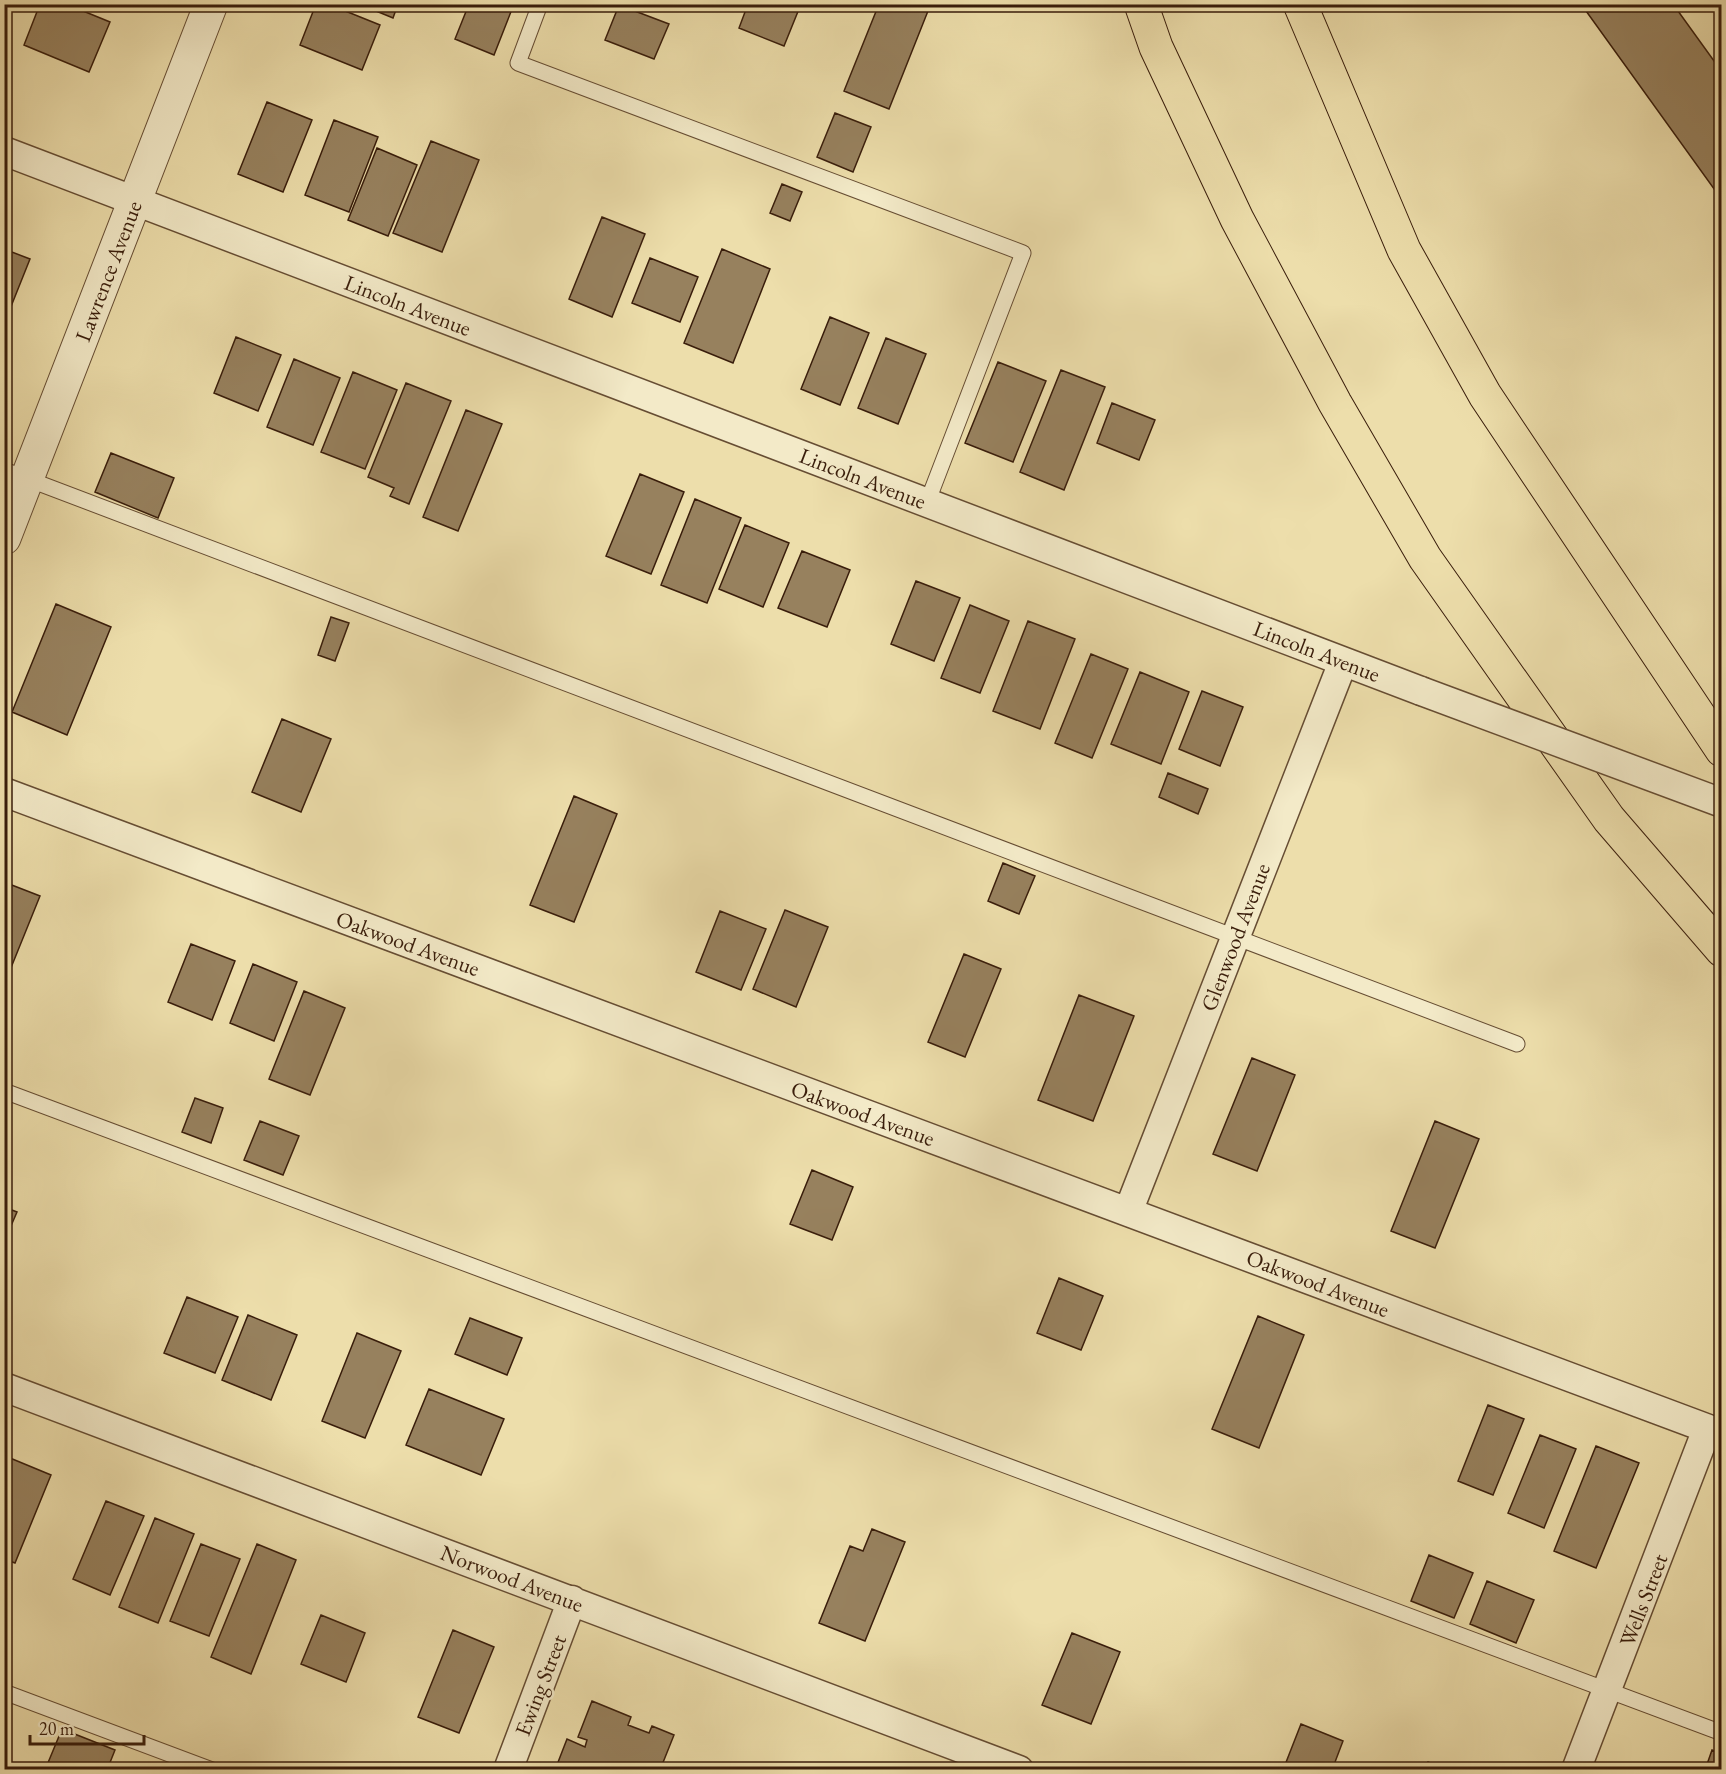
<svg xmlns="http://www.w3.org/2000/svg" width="1726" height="1774" font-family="'EB Garamond',serif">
	<rect width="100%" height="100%" fill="#eddeab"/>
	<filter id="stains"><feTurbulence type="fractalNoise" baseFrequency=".00333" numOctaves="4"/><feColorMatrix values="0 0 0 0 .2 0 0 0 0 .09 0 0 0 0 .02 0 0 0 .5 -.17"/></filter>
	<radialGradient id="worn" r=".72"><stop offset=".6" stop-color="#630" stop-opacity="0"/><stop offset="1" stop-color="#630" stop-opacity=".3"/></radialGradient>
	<!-- building -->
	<path fill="#97815e" stroke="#391d0b" stroke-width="1.5" d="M4 4H14L4 29Z
		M40 4H66L110 22 89 72 24 45Z
		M316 4H328L380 25 362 70 300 45Z
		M359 4H398L393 18Z
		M469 4H514L494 55 455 39Z
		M748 4H801L784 46 739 28Z
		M879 4H913L928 11 889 109 844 91Z
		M1581 4H1673L1722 72V200Z
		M619 5 669 24 654 59 605 40Z
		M267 102 312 120 283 192 238 174Z
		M835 113 871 127 853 172 817 157Z
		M334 120 378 137 349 212 305 195Z
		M431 141 479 160 442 252 393 233Z
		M377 148 417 165 388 236 348 220Z
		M782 184 802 192 790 221 770 213Z
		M602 217 645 234 612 317 569 299Z
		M4 249 30 259 4 324Z
		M722 249 770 269 733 363 684 343Z
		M650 258 698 277 680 322 632 303Z
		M830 317 869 333 840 405 801 389Z
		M236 337 281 355 258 411 214 393Z
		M886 338 926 354 898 424 858 408Z
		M294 359 340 378 313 445 267 427Z
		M998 362 1046 381 1013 462 965 443Z
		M1061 370 1105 387 1064 490 1020 472Z
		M353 372 397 390 365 469 321 452Z
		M406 383 451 401 409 504 390 496 394 488 368 477Z
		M1112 403 1155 420 1139 460 1097 443Z
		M466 410 502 424 458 531 423 517Z
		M111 453 174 478 158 518 95 492Z
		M640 474 684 492 651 574 606 556Z
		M695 499 741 518 707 603 661 585Z
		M745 525 789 543 763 607 719 589Z
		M802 551 850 570 827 627 778 608Z
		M916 581 960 598 934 661 891 644Z
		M56 604 111 627 67 735 12 712Z
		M970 605 1009 621 980 693 941 678Z
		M331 617 349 623 335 661 318 655Z
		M1028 621 1075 639 1040 729 993 711Z
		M1091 654 1128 669 1092 758 1055 743Z
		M1140 672 1189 692 1161 764 1111 744Z
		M1202 691 1243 707 1220 766 1179 749Z
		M282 719 331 739 301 812 252 792Z
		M1168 773 1208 789 1198 814 1159 797Z
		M574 796 617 814 574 922 530 905Z
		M1003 863 1035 876 1019 914 988 901Z
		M4 882 40 896 4 985Z
		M785 910 828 927 796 1007 753 989Z
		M720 911 766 929 741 990 696 972Z
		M191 944 235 961 212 1020 168 1002Z
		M964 954 1001 969 965 1057 928 1042Z
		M253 964 297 982 274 1041 230 1023Z
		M304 991 345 1008 310 1095 269 1079Z
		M1079 995 1134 1016 1093 1121 1038 1100Z
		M1252 1058 1295 1075 1257 1171 1213 1154Z
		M195 1098 223 1108 211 1143 182 1132Z
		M260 1121 299 1136 283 1175 244 1160Z
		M1435 1121 1479 1139 1435 1248 1391 1231Z
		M812 1170 853 1187 832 1240 790 1224Z
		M4 1207 17 1212 4 1242Z
		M1059 1278 1103 1296 1081 1350 1037 1333Z
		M187 1297 238 1317 215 1373 164 1353Z
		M248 1315 297 1335 271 1400 222 1380Z
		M1258 1316 1304 1335 1259 1448 1212 1429Z
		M470 1318 522 1338 507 1375 455 1354Z
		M357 1333 401 1351 365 1438 322 1421Z
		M429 1389 504 1419 481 1475 406 1445Z
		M1488 1405 1524 1419 1493 1495 1458 1481Z
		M1540 1435 1576 1449 1544 1528 1508 1513Z
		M1596 1446 1639 1463 1596 1568 1554 1551Z
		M10 1458 51 1475 15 1563 4 1559V1471Z
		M106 1501 144 1516 110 1595 73 1579Z
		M155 1518 194 1534 158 1623 119 1607Z
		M872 1529 905 1542 865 1641 819 1623 850 1546 863 1551Z
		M201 1544 240 1559 209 1636 170 1621Z
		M257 1544 296 1560 251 1674 211 1657Z
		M1429 1555 1473 1573 1454 1618 1411 1601Z
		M1487 1581 1534 1600 1516 1643 1470 1624Z
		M321 1615 365 1633 346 1682 301 1664Z
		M453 1630 494 1647 459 1733 418 1717Z
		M1072 1633 1120 1652 1091 1724 1042 1705Z
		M592 1701 631 1717 628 1725 649 1733 652 1726 674 1735 660 1770H555L567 1739 585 1747 587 1740 578 1737Z
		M1301 1724 1343 1741 1332 1770H1283Z
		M62 1729 115 1750 107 1770H45Z
		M1712 1750 1722 1754V1770H1705Z
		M1428 1762 1447 1770H1425Z"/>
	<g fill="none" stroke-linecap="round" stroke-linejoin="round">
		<defs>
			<path id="service" d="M540 4 518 63 1023 253 927 503
				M4 470 1517 1044
				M4 1091 1722 1733
				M4 1692 212 1770"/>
			<path id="minor" d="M4 151 1421 691
				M4 792 1722 1434
				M1128 1212 1343 662
				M4 1387 1019 1770
				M508 1770 572 1600
				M1576 1770 1707 1429"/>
			<path id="tertiary" d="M4 538 211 4"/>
			<path id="motorway" d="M1141 4 1156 47 1237 219 1335 403 1425 558 1609 819 1722 950
				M1300 4 1404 250 1485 395 1722 750"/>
		</defs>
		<!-- service casing -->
		<use href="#service" stroke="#664d33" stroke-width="17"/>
		<!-- minor casing -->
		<use href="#minor" stroke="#664d33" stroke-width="31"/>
		<!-- tertiary casing -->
		<use href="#tertiary" stroke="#664d33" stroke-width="35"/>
		<!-- motorway casing -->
		<use href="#motorway" stroke="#391d0b" stroke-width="35"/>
		<!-- service -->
		<use href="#service" stroke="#f3eac8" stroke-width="15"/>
		<!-- minor -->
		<use href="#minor" stroke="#f3eac8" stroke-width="28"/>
		<!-- tertiary -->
		<use href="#tertiary" stroke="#f3eac8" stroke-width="33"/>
		<!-- motorway -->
		<use href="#motorway" stroke="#eddeab" stroke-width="33"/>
		<defs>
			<path id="minor-bridge" d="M1421 691 1722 803"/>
		</defs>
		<!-- minor-bridge casing -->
		<use href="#minor-bridge" stroke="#664d33" stroke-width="31" stroke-linecap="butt"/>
		<!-- minor-bridge -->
		<use href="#minor-bridge" stroke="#f3eac8" stroke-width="28"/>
	</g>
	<g text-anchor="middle" stroke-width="5" stroke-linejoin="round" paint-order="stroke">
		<!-- street labels -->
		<g font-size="22" fill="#391d0b" stroke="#f3eac8">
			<text transform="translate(108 271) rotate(-69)" y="8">Lawrence Avenue</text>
			<text transform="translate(408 305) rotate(21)" y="8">Lincoln Avenue</text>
			<text transform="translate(863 478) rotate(21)" y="8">Lincoln Avenue</text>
			<text transform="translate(1317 651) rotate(21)" y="8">Lincoln Avenue</text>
			<text transform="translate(1235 937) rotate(-69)" y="8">Glenwood Avenue</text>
			<text transform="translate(408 943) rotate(20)" y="8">Oakwood Avenue</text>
			<text transform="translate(863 1113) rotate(20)" y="8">Oakwood Avenue</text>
			<text transform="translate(1318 1283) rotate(21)" y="8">Oakwood Avenue</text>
			<text transform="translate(512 1578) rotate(21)" y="8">Norwood Avenue</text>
			<text transform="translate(1643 1600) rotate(-69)" y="8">Wells Street</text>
			<text transform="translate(540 1685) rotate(-69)" y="8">Ewing Street</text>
		</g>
	</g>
	<!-- margin -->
	<rect width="1726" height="1774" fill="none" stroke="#eddeab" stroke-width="24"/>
	<rect x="6" y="6" width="1714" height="1762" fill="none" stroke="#391d0b" stroke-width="3"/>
	<rect x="12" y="12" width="1702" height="1750" fill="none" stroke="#391d0b" stroke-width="1.5"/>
	<!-- scale -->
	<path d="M30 1735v9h114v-9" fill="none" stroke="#391d0b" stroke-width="3"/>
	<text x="39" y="1735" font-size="18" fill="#391d0b" stroke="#f3eac8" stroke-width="4.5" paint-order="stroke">20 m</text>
	<rect width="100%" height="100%" filter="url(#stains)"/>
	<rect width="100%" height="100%" fill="url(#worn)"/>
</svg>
